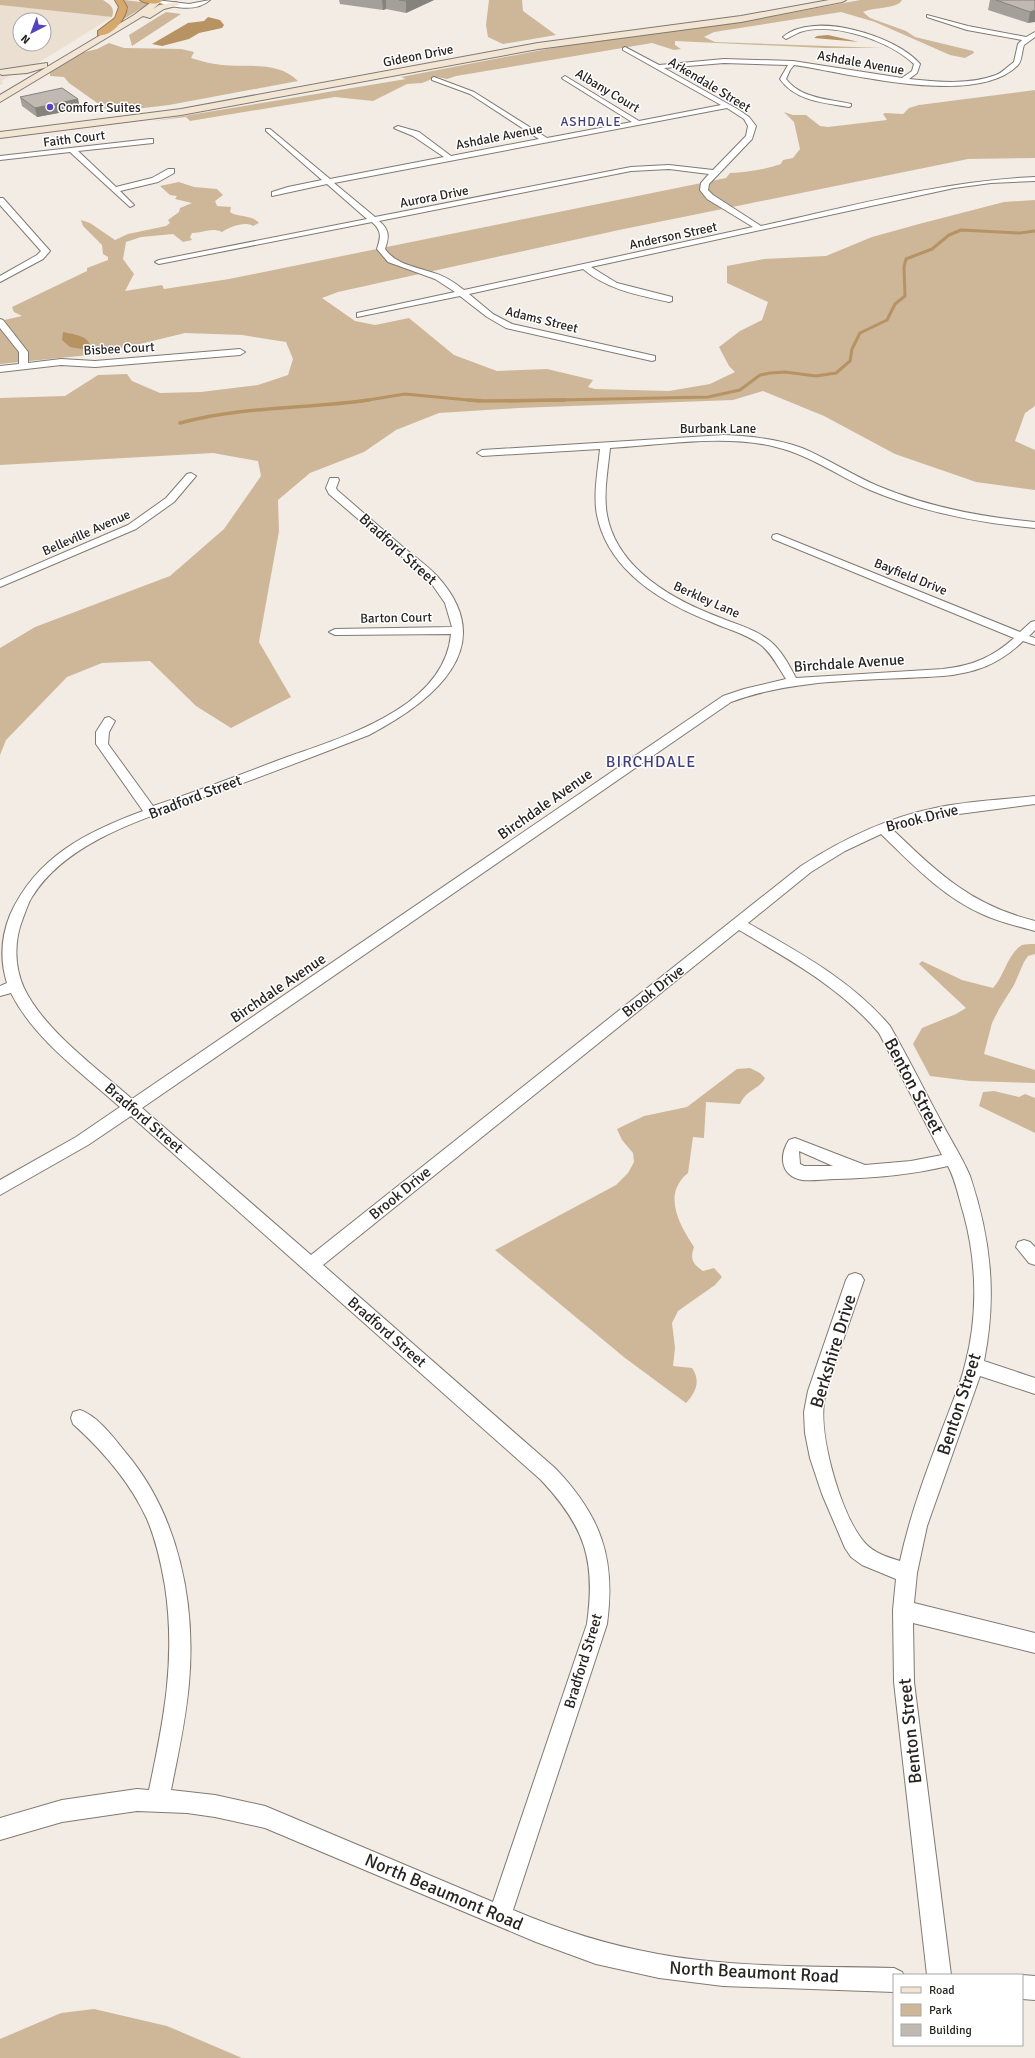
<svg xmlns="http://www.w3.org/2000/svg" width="1035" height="2058" font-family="Signika,sans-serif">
	<rect width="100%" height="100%" fill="#f2ece4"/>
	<!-- built -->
	<path fill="#eadfd0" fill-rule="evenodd" d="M0 5 112 17 33 66 20 68 2 81 3 84 0 85ZM20 20H44V44H20Z"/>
	<!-- green -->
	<path fill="#ceb799" d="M0 0H103C111 5 115 8 112 17L0 5Z
		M124 0 150 3 124 19 128 7Z
		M489 0H522L523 11 556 35 503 44 488 37 486 25Z
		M860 0H902C898 9 873 7 863 12L870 18 906 31 915 37 973 51 974 53 965 58 950 55 875 22 841 12 714 32 704 37 715 42 883 48H825L675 41V45L681 49 674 50 652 43 456 76 447 79 437 77 422 83 407 84 373 101 335 97 190 121 186 117 153 121 406 79 401 77 568 45 758 19Z
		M166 12 181 14 132 46 129 35Z
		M109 43 124 48 181 49 194 52 191 58C199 60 207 63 215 64 243 69 277 59 298 81L169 105 110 112 69 83 64 77 50 76V72L81 53 97 49Z
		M1035 90V158L968 159 619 230 338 292 322 298 355 321 375 325 409 318 454 355 497 371 547 369 593 380 588 387 595 389 669 391 710 384 735 372 729 366 719 347 740 331 762 320 768 302 727 283V266L764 259 826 256 872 237 919 224 1004 202 1035 200V406L1025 413 1015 441 1035 450V490L976 482 895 454 824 416 763 391 733 400 518 408 439 413 396 430 364 452 310 473 278 500 279 531 259 642 291 697 231 728 196 706 150 661 102 663 67 677 6 740 0 755V648L35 627 170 576 224 529 261 476 258 461 213 453 0 465V398L65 396 98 375 127 374 132 381 160 393 201 392 258 385 288 375 293 359 286 342 242 335 185 333 99 354 0 364V321L22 316 14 312 12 307 87 271V268L108 260V257L103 254 102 245 83 226 81 220 90 223 115 240 128 234 166 226 170 223 168 220 179 212 180 208 192 203 175 199 177 196 170 195 160 186 179 182 194 187 217 189 223 195 215 201 217 206 231 207 230 212C239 218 251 214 259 223L253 226C245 221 230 227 222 232 211 227 204 233 192 233L190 237 192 240 183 242 173 234 141 237 126 242 123 259 134 274 125 291 162 285 164 289 229 279 726 178 730 173C748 172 763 170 781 164L783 160 793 158 800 149 794 122 784 112 793 115H806L820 126 828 127 887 120 883 114 885 113 903 114 909 108 919 105Z
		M1035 944V954L1028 956 1024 962 1014 985 999 1009 992 1023 984 1054 1035 1070V1083L970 1081 930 1076 913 1044 922 1028 956 1014 966 1008 919 964 922 961 962 980 993 988C1004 976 1008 953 1022 945 1025 944 1031 944 1035 944Z
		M750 1068 760 1073 765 1078C759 1090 747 1089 740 1104L706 1102 704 1138 693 1137 688 1173C662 1194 679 1224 694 1247 690 1259 692 1263 703 1271L714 1268 722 1277 715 1285 678 1311 672 1323 675 1348 673 1366 692 1368C701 1380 696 1393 686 1403L625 1358 495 1250 616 1185 628 1173 634 1162 633 1153 622 1140 617 1129 644 1116 687 1107 737 1069Z
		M994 1091 1019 1097 1025 1094 1035 1098V1133L979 1106 983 1092Z
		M94 2009 167 2026 242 2058H0V2039L61 2013Z"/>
	<!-- water -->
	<path fill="#b79363" d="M208 17 220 20 224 25 222 28 199 33 189 39 162 46 152 44 188 23 204 21Z
		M828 35 859 42H860L814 38 817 36Z
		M63 332C72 334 91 336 90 347L87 350 70 347 62 340Z"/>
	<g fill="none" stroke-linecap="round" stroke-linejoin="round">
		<!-- stream-far1 -->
		<path stroke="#b79363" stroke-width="3" d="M362 401 405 394 479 401
			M509 401 708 397 740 390 760 375 770 373 785 372 816 376 836 373 850 361 852 349 860 333 887 320 895 304 905 296 904 267 906 259 932 249 949 235 961 230 1020 233 1035 231"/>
		<!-- stream -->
		<path stroke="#b79363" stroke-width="3.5" d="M468 400 484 401 565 400
			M180 423C241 406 306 409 369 400"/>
		<defs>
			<path id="street" d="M156 0 189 4 210 0C195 13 173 7 156 2Z
				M927 15 968 26 1026 37 1035 32V37L1024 45C1022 50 1022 61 1018 65 976 108 849 73 794 65L790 70 786 79C801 99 830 99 851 104V106L849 107C825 103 795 101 780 79L788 65 724 63 664 68 739 110 749 117 756 126 752 139 709 184 708 190 713 195 761 226C852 206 942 181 1035 177V181L991 183 954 188 591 267 617 283 672 297V301L669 302C638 295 608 290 583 269L469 294 493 314 512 324 655 356V360L652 361 506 328 487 317 460 296 357 317V313L455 292 435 279 388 262 377 249C381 237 382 231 372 222L159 264 155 262 159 260 367 219 327 184 272 196V192L288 187 322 180 266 131V129H270L330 179 444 157 413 136 396 129 394 128 398 126 419 132 451 156 539 139 470 94 432 80V78L434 77 474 92 547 138 632 122 563 79 562 78 565 76 639 121 721 105 623 50V48L625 47 659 65 724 59 793 61 902 78 912 71 914 64C890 41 833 21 800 32 795 34 791 37 786 39L783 37C813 10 897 36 920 64L917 73 909 79C938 82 969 85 996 75 1002 73 1008 66 1014 62L1018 44 1022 40 967 30 927 17ZM727 108 744 119 748 126 746 136 713 170 669 165 631 167 375 217 334 183ZM669 169 709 174 701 183 700 190 707 199 753 227 464 290C455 283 445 276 434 273 417 267 396 265 385 249 389 237 390 230 379 221L631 171Z
				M150 139H153V143L78 151 116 187 152 178 168 169H174V173L158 182 120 191 134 205 130 207 70 152 0 160V156Z
				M0 198H3L50 251 43 259 0 282V276L37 255 41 251 0 205Z
				M0 319 3 320 28 352V363L61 359 95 361 240 349 245 352 240 355 95 367 61 365 0 372V366L19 364V352L0 328Z
				M724 435C750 436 777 439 802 448 828 459 852 475 878 486 928 507 981 517 1035 522V528C979 523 922 512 870 490 838 476 810 455 776 447 726 434 662 445 610 448 608 470 603 493 607 515 617 569 673 600 721 618 738 625 755 629 770 641 782 651 789 665 796 678L943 669C972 666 993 657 1014 638L773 539 772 537 773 535 777 534 1020 632 1031 622 1035 621V630L1029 636 1035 638V645L1023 641C1000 664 975 673 943 676 872 681 799 677 731 702L142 1108 311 1255 801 866C843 839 886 818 935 808 968 801 1002 800 1035 796V804L936 817 892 829C939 874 971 905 1035 921V931C1017 926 999 922 982 914 942 896 912 864 881 834L845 851 811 872 748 923C800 953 851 980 890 1026 909 1059 925 1092 943 1125 952 1142 963 1159 970 1176 991 1239 997 1296 984 1361L1035 1378V1394L980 1376 927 1526 917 1573 914 1603 1035 1633V1653L913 1623 914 1682 951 1975H927L894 1682 893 1610 896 1579 862 1565 851 1557 845 1548 822 1494 810 1458 805 1433 804 1412 808 1391 846 1280 849 1275 855 1273 861 1275 864 1280C855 1306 846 1332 837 1358 832 1372 826 1387 824 1402 819 1437 841 1516 865 1543 874 1553 887 1557 900 1561 911 1510 930 1462 948 1414 954 1398 961 1382 965 1365 978 1317 977 1263 964 1215 959 1199 956 1181 948 1166 910 1175 875 1178 836 1179 825 1179 813 1181 802 1180 780 1176 779 1155 789 1140L795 1138 865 1165 911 1161 942 1155 879 1033C841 988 790 960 739 930L323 1265 555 1468C601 1516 616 1558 607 1624L513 1910C560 1930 608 1945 658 1954 733 1968 817 1966 894 1968L902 1972 904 1975H894V1992L723 1986 659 1978 596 1964 536 1942 265 1828 215 1817 187 1813 137 1811 62 1822 0 1840V1818L62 1800 137 1789 149 1790C164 1719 176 1659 165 1586 161 1563 156 1540 147 1519 130 1482 103 1451 73 1424L71 1418 73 1412 80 1410C98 1416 114 1438 126 1453 179 1516 196 1603 189 1683 186 1719 178 1755 171 1790L215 1795 265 1806 493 1902 587 1624C596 1560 585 1527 541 1480L131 1116 88 1145 0 1195V1180L76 1137 120 1107C82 1073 34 1039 11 993L0 996V986L7 983C0 961 1 937 10 915 36 857 86 832 143 811L96 744V732L105 718 109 717 115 721 109 732 108 744 153 806C195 792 237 776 279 760 339 738 444 710 451 634L335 635 329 632 335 629 452 627 445 603 429 580 329 494 326 488 330 478H338L339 480 336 488 337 490C360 510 382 529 404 548 415 557 427 565 437 576 502 647 432 702 369 735 320 754 271 773 221 791 158 815 70 836 32 897 28 903 26 911 23 918 14 940 14 966 24 988 43 1029 98 1069 132 1099L723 696 744 689 786 679C778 667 772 654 761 645 745 633 726 629 709 621 661 602 608 570 597 515 593 494 598 470 600 449L482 456 477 453 482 450ZM799 1151 833 1166H804L800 1164Z
				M191 473 196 476 174 502 136 529 0 587V580L128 525 166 498 187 474Z
				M1024 1240 1030 1242 1035 1247V1265L1029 1263 1016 1247 1018 1242Z
				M1022 1975 1035 1976V2000L1022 1999Z"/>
			<path id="secondary" d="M154 0 162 1 153 9 159 5 176 2 180 5 164 9 150 18 143 16 0 102V95L47 67 27 73 2 75 0 74V70L47 63V67L134 15Z
				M829 0H846L842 2 741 22 538 49 181 115 0 138V132L181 109 538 43 741 16Z"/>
			<path id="highway" d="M115 0H123L127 7C126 19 111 38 98 35V31L115 18 119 7Z
				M140 0H162V1C157 5 145 4 140 0Z"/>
		</defs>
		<!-- street casing -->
		<use href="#street" stroke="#807a73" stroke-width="2"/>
		<!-- secondary casing -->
		<use href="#secondary" stroke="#807a73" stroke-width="2"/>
		<!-- highway casing -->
		<use href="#highway" stroke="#987a52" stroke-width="2"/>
		<!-- street -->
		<use href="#street" fill="#fff" fill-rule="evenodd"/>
		<!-- secondary -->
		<use href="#secondary" fill="#f2e5d3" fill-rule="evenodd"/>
		<!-- highway -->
		<use href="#highway" fill="#d5a96d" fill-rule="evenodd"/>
	</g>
	<!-- wall -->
	<path fill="#a49f98" d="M339 0H434L406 13 386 9 383 10 340 4Z
		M990 0H1035L1028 23 988 10Z
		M20 97 78 99 80 109 37 117 22 106Z"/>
	<!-- shaded-wall -->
	<path fill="#86827c" d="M382 0H386V9L383 10Z
		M408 0H434L406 13V1Z
		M1035 10V22L1028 23 1030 12Z
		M78 99 80 109 37 117 35 108Z"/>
	<!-- building -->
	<path fill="#bfb9b1" stroke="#86827c" d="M399 0H408L406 1Z
		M996 0H1035V10L1030 12Z
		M62 88 78 99 35 108 20 97Z"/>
	<!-- markers -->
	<circle fill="#5644bc" stroke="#fff" stroke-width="1.5" cx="50" cy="107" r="4"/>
	<g text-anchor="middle" stroke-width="3" stroke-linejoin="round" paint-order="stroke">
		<!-- far-street labels -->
		<g font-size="13" fill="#272421" stroke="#fff">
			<text transform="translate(418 55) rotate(-11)" y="5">Gideon Drive</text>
			<text transform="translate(861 62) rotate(10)" y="5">Ashdale Avenue</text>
			<text transform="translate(710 84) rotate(31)" y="5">Arkendale Street</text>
			<text transform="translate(608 90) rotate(31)" y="5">Albany Court</text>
			<text transform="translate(499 136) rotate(-11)" y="5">Ashdale Avenue</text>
			<text transform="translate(74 138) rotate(-7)" y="5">Faith Court</text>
			<text transform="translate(434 196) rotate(-11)" y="5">Aurora Drive</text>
			<text transform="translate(673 235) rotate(-12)" y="5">Anderson Street</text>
			<text transform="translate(542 319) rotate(14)" y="5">Adams Street</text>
			<text transform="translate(119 348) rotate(-3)" y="5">Bisbee Court</text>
			<text x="718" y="433">Burbank Lane</text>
			<text transform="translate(86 532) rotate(-24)" y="5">Belleville Avenue</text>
			<text transform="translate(911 576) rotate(22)" y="5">Bayfield Drive</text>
			<text transform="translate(707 599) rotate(24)" y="5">Berkley Lane</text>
			<text transform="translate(396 617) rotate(-1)" y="5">Barton Court</text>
		</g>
		<!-- far-poi labels -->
		<g font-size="13" fill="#272421" stroke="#fff" text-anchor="start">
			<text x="58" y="112">Comfort Suites</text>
		</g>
		<!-- far-neighbourhood labels -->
		<g font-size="13" letter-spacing="1" fill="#423e7a" stroke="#fff">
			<text x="591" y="126">ASHDALE</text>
		</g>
		<!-- street labels -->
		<g font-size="15" fill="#272421" stroke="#fff">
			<text transform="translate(398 549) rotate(42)" y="5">Bradford Street</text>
			<text transform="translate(849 663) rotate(-4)" y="5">Birchdale Avenue</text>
			<text transform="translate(195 797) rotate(-21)" y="5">Bradford Street</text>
			<text transform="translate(545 804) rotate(-35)" y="5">Birchdale Avenue</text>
			<text transform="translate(922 818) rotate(-14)" y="5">Brook Drive</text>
			<text transform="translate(278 988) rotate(-34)" y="5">Birchdale Avenue</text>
			<text transform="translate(653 991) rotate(-38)" y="5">Brook Drive</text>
			<text transform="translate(144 1118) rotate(41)" y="5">Bradford Street</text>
			<text transform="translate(400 1193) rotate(-39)" y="5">Brook Drive</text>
			<text transform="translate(387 1332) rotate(41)" y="5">Bradford Street</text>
			<text transform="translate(583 1661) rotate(-73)" y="5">Bradford Street</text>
		</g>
		<!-- neighbourhood labels -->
		<g font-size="16" letter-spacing="1" fill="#423e7a" stroke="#fff">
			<text x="651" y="767">BIRCHDALE</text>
		</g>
		<!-- near-street labels -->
		<g font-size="18" fill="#272421" stroke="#fff">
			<text transform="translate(914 1086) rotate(62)" y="6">Benton Street</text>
			<text transform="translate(833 1351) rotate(-73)" y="6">Berkshire Drive</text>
			<text transform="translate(959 1404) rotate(-72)" y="6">Benton Street</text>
			<text transform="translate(910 1731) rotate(-96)" y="6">Benton Street</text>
			<text transform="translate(444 1892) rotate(23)" y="6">North Beaumont Road</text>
			<text transform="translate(754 1972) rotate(3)" y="6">North Beaumont Road</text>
		</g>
	</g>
	<!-- legend -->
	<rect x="893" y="1974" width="130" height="72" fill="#ffffff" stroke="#a9a7a6"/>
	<rect x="901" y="1987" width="20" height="6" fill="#f2e5d3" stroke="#a9a7a6"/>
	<text x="929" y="1994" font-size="12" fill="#272421">Road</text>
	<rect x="901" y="2004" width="20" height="12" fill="#ceb799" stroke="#a9a7a6"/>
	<text x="929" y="2014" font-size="12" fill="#272421">Park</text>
	<rect x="901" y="2024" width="20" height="12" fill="#bfb9b1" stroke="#a9a7a6"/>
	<text x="929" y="2034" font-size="12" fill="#272421">Building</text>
	<!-- north arrow -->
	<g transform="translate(32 32) rotate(222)"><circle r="19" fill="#ffffff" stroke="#a9a7a6"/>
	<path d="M0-3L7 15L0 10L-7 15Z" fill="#5644bc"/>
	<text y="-6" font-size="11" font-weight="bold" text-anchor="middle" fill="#272421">N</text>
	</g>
</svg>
